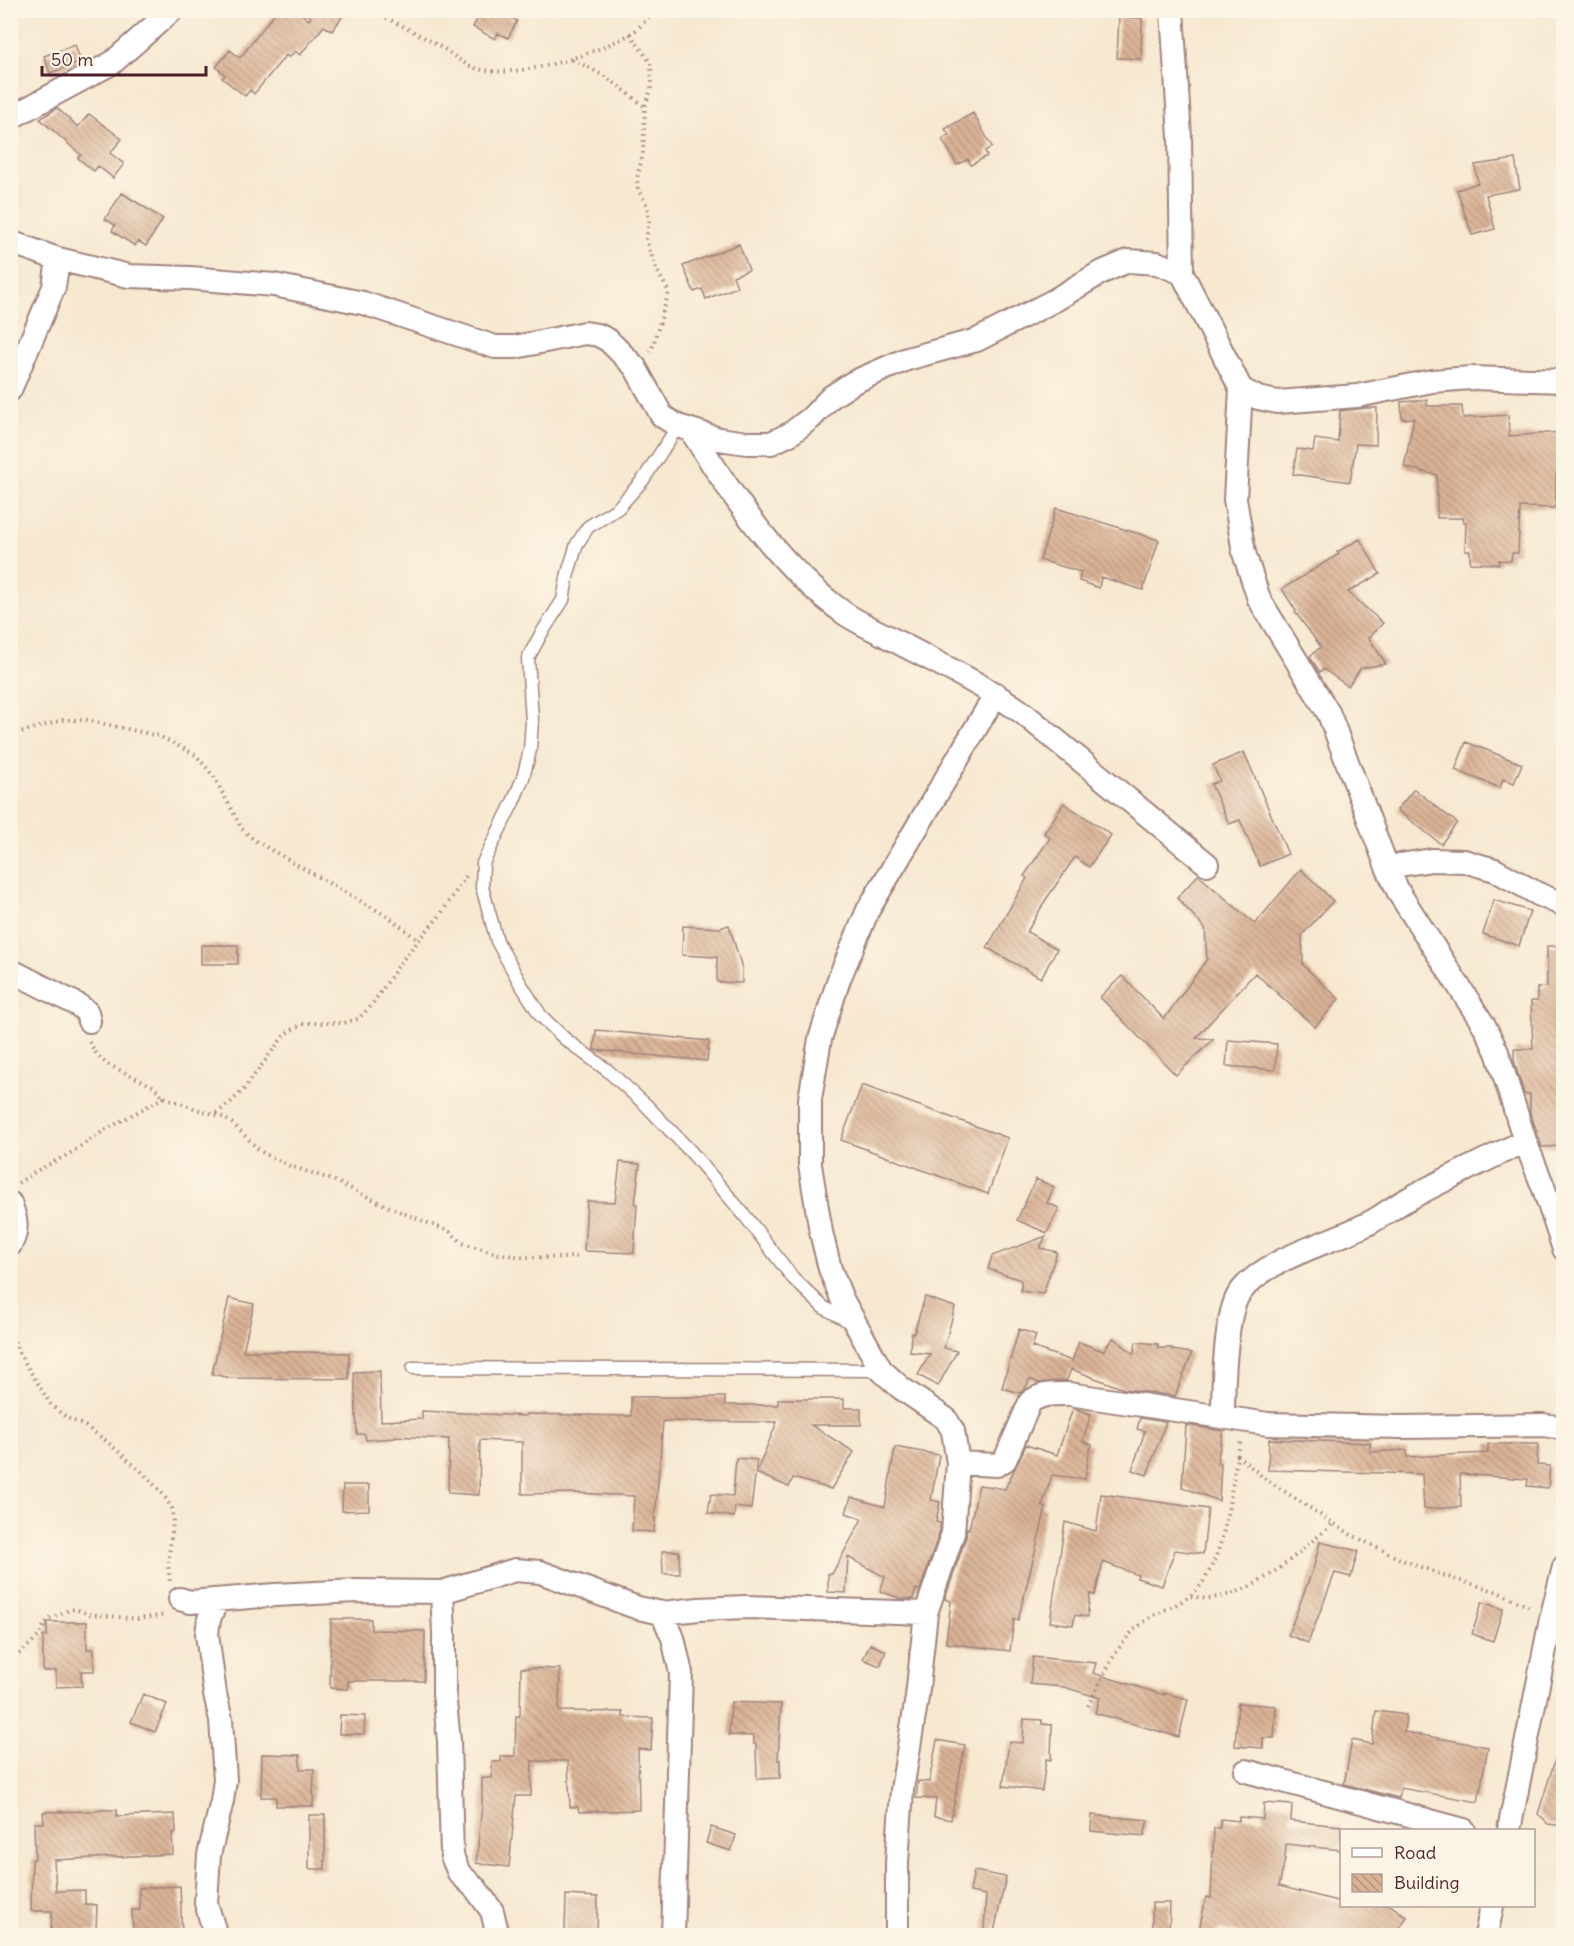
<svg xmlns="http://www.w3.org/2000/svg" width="1574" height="1946" font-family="Delius,sans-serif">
	<defs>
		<pattern id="building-back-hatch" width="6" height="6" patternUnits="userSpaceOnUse" patternTransform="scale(1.5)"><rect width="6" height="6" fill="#dab396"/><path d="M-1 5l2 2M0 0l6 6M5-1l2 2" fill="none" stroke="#b3917b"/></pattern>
	</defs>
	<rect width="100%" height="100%" fill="#fcf5e5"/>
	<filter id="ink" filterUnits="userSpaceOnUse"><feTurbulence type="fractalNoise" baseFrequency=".0167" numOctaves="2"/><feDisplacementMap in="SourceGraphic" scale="12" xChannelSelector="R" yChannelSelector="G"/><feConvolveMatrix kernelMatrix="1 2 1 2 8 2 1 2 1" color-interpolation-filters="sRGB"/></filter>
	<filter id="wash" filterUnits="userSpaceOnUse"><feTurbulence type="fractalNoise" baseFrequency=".008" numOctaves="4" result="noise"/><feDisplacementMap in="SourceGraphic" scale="24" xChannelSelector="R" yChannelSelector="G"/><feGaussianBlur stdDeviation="1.35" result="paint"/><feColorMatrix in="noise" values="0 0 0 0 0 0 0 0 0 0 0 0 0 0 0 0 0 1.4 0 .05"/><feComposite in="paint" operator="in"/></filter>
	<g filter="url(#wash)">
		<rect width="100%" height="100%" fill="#f7e8d0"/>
		<g id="blocks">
			<!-- building -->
			<path fill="url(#building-back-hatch)" d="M277 10H297L309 20 311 17 302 10H347L332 31 324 26 300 55 295 51 289 58 286 55 254 94 250 90 245 96 222 78 225 75 216 67 230 50 240 58Z
				M482 10H513L510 17 517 21 508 38 498 33 495 39 473 27Z
				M1119 17 1142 18 1141 59 1117 58Z
				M75 45 81 62 50 73 44 56Z
				M57 108 78 127 89 114 122 139 110 153 124 164 113 178 98 166 94 171 78 158 81 155 40 119Z
				M973 113 992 147 985 151 987 156 971 165 968 159 957 165 942 139 949 135 945 129Z
				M1515 159 1520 189 1486 195 1495 229 1472 235 1457 190 1478 183 1475 165Z
				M122 193 163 219 146 246 138 241 135 246 112 231 115 225 105 219Z
				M739 244 749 270 733 276 737 287 706 299 702 289 694 292 683 266Z
				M1427 400V406H1462L1463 418 1508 415 1509 436 1561 432 1563 474 1556 475V508L1520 507 1518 553H1512L1511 561 1499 560V564L1470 563V551H1465L1466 522H1464L1463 518H1437V475L1404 467 1414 418 1402 419 1401 402Z
				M1366 408H1377L1376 445 1356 444 1350 482 1293 474 1297 449 1313 451 1315 439 1338 442 1340 411Z
				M1056 508 1159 540 1143 590 1101 577 1099 588 1079 581 1081 572 1040 560Z
				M1360 539 1380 574 1348 592 1383 623 1369 638 1386 664 1361 668 1348 686 1323 669 1320 672 1314 663 1310 656 1321 647 1295 612 1296 611 1282 589 1339 554 1337 552Z
				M1466 742 1522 764 1514 783 1503 779 1500 788 1455 770Z
				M1244 752 1288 854 1260 866 1240 820 1229 824 1211 784 1220 781 1213 765Z
				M1414 789 1457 823 1441 844 1397 810Z
				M1064 803 1111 835 1089 867 1075 857 1045 901 1027 932 1057 949 1041 978 987 948 1027 878 1024 876 1050 838 1044 833Z
				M1301 869 1333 901 1302 935 1303 965 1339 999 1315 1027 1255 973 1196 1038 1214 1039 1176 1075 1100 997 1122 976 1164 1019 1207 959 1205 928 1177 898 1198 875 1255 924Z
				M1494 900 1530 911 1519 946 1483 934Z
				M729 925 742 968V983L717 982V957L682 955 683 926 720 928Z
				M201 945H238V964H201Z
				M1547 946H1563V1146L1542 1147 1530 1112V1094H1524L1514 1060V1049H1533L1531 1001H1537V988L1547 987Z
				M596 1030 709 1041 707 1061 594 1050Z
				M1228 1040 1277 1044 1275 1070 1226 1066Z
				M862 1085 1008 1138 988 1194 841 1140Z
				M620 1162 640 1164 635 1204H637L634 1253 584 1251 587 1201 615 1202Z
				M1036 1179 1054 1187 1047 1203 1059 1208 1047 1233 1017 1220Z
				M1046 1236 1040 1248 1057 1252 1043 1294 1021 1291V1280L988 1269 992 1256Z
				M925 1297 955 1307 944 1348 957 1351 938 1386 918 1375 930 1354 910 1352 911 1333H914Z
				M229 1298 254 1304 243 1351 349 1353V1379L231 1378 212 1374Z
				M1019 1329 1036 1335 1032 1347 1072 1361 1079 1342 1103 1351 1113 1338 1134 1354 1136 1342 1158 1344V1348H1172V1350L1192 1353 1175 1396 1124 1389 1071 1369 1067 1380 1039 1383 1030 1379 1025 1389 1020 1393 1002 1388Z
				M380 1371 381 1421 422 1419V1411L526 1416V1414L631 1416V1397H725V1405H778V1399H844V1408H861V1425H811L854 1452 831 1489 793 1478 789 1487 756 1473 777 1422 663 1421 654 1532 632 1531 634 1496 576 1493 522 1494V1442L480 1440 479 1495 448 1493 449 1439 395 1436V1438L366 1440 365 1434H357L354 1372Z
				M1073 1408 1091 1414 1083 1441 1092 1445 1089 1453 1085 1479 1052 1475 1042 1506 1046 1508 1018 1620 1014 1619 1010 1651 946 1643 951 1601 945 1599 966 1537 967 1528 969 1529 979 1485 1005 1489 1026 1445 1057 1455Z
				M1140 1418 1166 1422 1147 1475 1132 1470 1145 1431 1137 1429Z
				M1186 1425 1223 1431 1217 1463H1221L1219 1501 1182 1487Z
				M1269 1439 1370 1443V1452L1407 1450V1457L1488 1453V1444H1538L1537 1465 1550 1466 1548 1488 1527 1486 1528 1479 1460 1474 1461 1507 1424 1509 1422 1474 1268 1470Z
				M895 1447 939 1455 931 1500 940 1502 936 1522 940 1523V1530L920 1590 916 1589 913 1599H902L880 1591 885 1577 848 1557 846 1593 828 1592V1574H832L862 1519 846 1513 851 1497 885 1507Z
				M736 1458 757 1460 751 1509 735 1507 734 1517 708 1513 711 1494 733 1496Z
				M343 1485H369V1510L342 1511Z
				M1101 1494 1208 1509 1203 1554 1175 1550 1162 1586 1137 1578 1138 1575 1103 1562 1095 1595 1090 1594 1087 1617 1075 1615 1073 1625 1050 1622 1065 1522 1096 1531Z
				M1320 1542 1358 1551 1351 1577 1335 1573 1308 1643 1288 1635 1314 1566Z
				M662 1551H679L680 1574H663Z
				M1482 1602 1503 1609 1493 1641 1472 1634Z
				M331 1619H371V1630L425 1631 424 1681H348V1689L330 1688Z
				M47 1622H87V1649H94V1671H81L82 1686 56 1687V1671H43V1636H47Z
				M870 1644 886 1651 880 1666 863 1659Z
				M1033 1657 1096 1663 1093 1673 1164 1695V1693L1188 1699 1179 1737 1095 1713 1100 1698 1064 1687 1030 1684Z
				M521 1668 560 1669 559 1711 623 1712V1717L653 1718 651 1750 638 1749 639 1810 579 1812 578 1807H570L568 1761H532L531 1796H516L509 1867 476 1863 482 1805V1778H492V1762H501V1756H515L516 1716H520Z
				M143 1694 167 1704 155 1732 131 1722Z
				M731 1702 781 1704 778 1760H780V1778L757 1779 756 1744H754V1736L729 1735Z
				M1238 1703 1276 1706 1274 1738H1263V1748L1235 1746Z
				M1376 1711 1406 1715 1404 1732 1488 1747 1478 1802 1401 1788 1399 1798 1344 1784 1352 1740 1372 1744Z
				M340 1715 365 1716 364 1734H339Z
				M1024 1719 1042 1720V1724L1052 1725 1051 1760 1046 1759 1042 1791 1003 1786 1009 1742 1023 1743Z
				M937 1740 965 1745 951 1820 934 1817 936 1799 916 1798 918 1781 929 1782Z
				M1560 1744H1563V1826L1548 1824 1538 1814Z
				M262 1754 300 1755V1769H314L313 1806H276V1797H261Z
				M1264 1803 1292 1805 1291 1821 1341 1826V1850L1286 1844 1285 1859 1279 1886 1341 1902V1905H1390L1407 1917 1395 1935H1246L1218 1929 1217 1935H1198L1206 1897 1211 1898 1214 1828H1220L1221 1819 1239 1821V1817L1263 1819Z
				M97 1810H117V1816L175 1814 176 1833H172L173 1854 54 1860 56 1891 85 1890V1904L97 1905 96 1932 51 1931 52 1911H31L32 1859H35L34 1823H44L43 1812 97 1811Z
				M309 1815H325V1869H309Z
				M1092 1815 1148 1820 1144 1836 1091 1831Z
				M711 1827 736 1835 731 1851 706 1843Z
				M974 1871 1006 1877 994 1932 984 1931 986 1895 970 1892Z
				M180 1886 182 1935H133L132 1910H140L139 1888Z
				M566 1895 598 1897 597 1933 565 1932Z
				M1152 1903H1170L1169 1935H1152Z"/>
		</g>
	</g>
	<g filter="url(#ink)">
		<use href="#blocks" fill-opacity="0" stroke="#a0847e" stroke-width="1.5"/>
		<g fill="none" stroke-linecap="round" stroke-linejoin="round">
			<defs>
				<path id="lane" d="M678 426 643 480 618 508 588 527 577 544 568 573 563 600 541 634 528 658 532 721 530 750 523 778 513 802 483 863 482 887 497 941 520 983 541 1016 565 1039 607 1070 645 1104 692 1153 746 1217 793 1278 823 1307 850 1322
					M413 1368 881 1370"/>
				<path id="street" d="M1172 10 1180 138 1182 273
					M10 118 112 63 172 10
					M10 242 58 259 129 276 190 278 274 285 363 303 495 347H515L585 333 598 335 608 340 635 367 662 416 678 426 719 439 747 443H771L790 434 811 418 831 397 854 382 907 359 977 340 1055 300 1100 273 1128 261 1157 263 1182 273 1241 389 1258 398 1277 402 1357 396 1432 381 1471 378 1564 381
					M1241 389 1235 499 1244 553 1259 599 1329 714 1387 867 1399 893 1485 1027 1497 1052 1525 1141 1544 1189 1564 1249
					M10 390 54 287 58 259
					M692 432C733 498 780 567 844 613 857 622 873 629 888 637 933 661 981 683 1023 713L1207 864
					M1387 867 1432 860 1464 861 1495 870 1538 894 1564 905
					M10 970 78 1005 87 1012 89 1021
					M10 1203C16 1218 19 1230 10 1245
					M1223 1416C1223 1390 1225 1314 1239 1294 1263 1258 1333 1243 1371 1222 1384 1215 1396 1205 1410 1198 1447 1178 1486 1160 1525 1141
					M958 1463 997 1465 1005 1460 1030 1402C1042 1393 1054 1394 1069 1394L1268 1424 1401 1427 1543 1425 1564 1428
					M442 1592 444 1632V1693L449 1741 452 1856 459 1873 476 1889 492 1911 498 1936
					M180 1599 190 1602 275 1595 356 1591 442 1592 515 1570 540 1572 638 1608 662 1613 699 1609 745 1607 926 1613
					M662 1613 673 1638 681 1673 673 1936
					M1246 1771 1464 1830
					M1509 1830 1551 1619 1564 1567
					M216 1936 206 1903 209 1855 222 1801 225 1780 221 1720 215 1694 207 1634 209 1619 217 1600
					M897 1936V1862L902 1790 917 1697 926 1613 953 1533 958 1463 953 1431 946 1419 901 1388 881 1370 842 1299 830 1269 821 1232 810 1165V1099L820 1039 839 979 868 910 996 694
					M1486 1936 1492 1906"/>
			</defs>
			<!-- lane casing -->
			<use href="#lane" stroke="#a0847e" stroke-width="15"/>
			<!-- street casing -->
			<use href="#street" stroke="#a0847e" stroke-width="26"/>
			<!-- path -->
			<path stroke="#a0847e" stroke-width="4" stroke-dasharray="1.5 4.5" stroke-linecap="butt" d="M370 10C393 21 417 33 439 46 450 52 459 61 470 66 509 84 596 54 632 33 640 28 648 17 655 10
				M630 34 651 63 652 85 645 107 643 154 637 178 638 190 647 205 649 221 646 240 656 268 667 289 668 295 651 352
				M572 60C600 71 621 87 645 107
				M10 734H15L63 720H87L159 736 196 755 214 777 242 829 254 840 390 918 418 940
				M89 1042 98 1056 107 1064 153 1086 164 1097 196 1109 223 1117 233 1124 260 1151 273 1158 290 1166 333 1180 391 1208 450 1232 463 1243 499 1254 522 1257 563 1258 580 1256
				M216 1113 230 1103 244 1089 285 1034 302 1024 310 1023H343L358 1019 371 1006 403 959 441 914 466 876
				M18 1183 38 1170 69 1154 105 1130 164 1097
				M10 1330 19 1353 51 1405 67 1418 85 1426 105 1440 142 1472 163 1494 172 1509 173 1521 168 1564 170 1582
				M1237 1455 1264 1478 1350 1534 1402 1560 1445 1576 1495 1591 1532 1608
				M1191 1596C1197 1597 1204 1599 1210 1598 1259 1594 1298 1552 1334 1523
				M10 1662 38 1637 47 1620 69 1610 75 1609 89 1614 138 1619 166 1615
				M1088 1706C1104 1676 1117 1639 1147 1620 1166 1607 1189 1603 1203 1582 1230 1540 1229 1487 1241 1440"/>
			<!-- lane -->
			<use href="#lane" stroke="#fff" stroke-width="12"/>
			<!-- street -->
			<use href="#street" stroke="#fff" stroke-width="22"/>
		</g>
	</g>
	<!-- margin -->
	<rect width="1574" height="1946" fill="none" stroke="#fcf5e5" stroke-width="36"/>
	<!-- legend -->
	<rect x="1340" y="1829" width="195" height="78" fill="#fcf5e5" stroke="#b59f9b" stroke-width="1.5"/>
	<rect x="1352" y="1848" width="30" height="9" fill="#ffffff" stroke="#b59f9b" stroke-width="1.5"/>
	<text x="1394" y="1859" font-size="18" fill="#4a1f2b">Road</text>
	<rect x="1352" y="1874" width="30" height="18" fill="url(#building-back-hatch)" stroke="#b59f9b" stroke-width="1.5"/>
	<text x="1394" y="1889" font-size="18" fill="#4a1f2b">Building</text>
	<!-- scale -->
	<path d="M42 66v9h164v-9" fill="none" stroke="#4a1f2b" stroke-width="3"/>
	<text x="51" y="66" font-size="18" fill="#4a1f2b" stroke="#fcf5e5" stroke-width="4.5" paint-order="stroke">50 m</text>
</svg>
